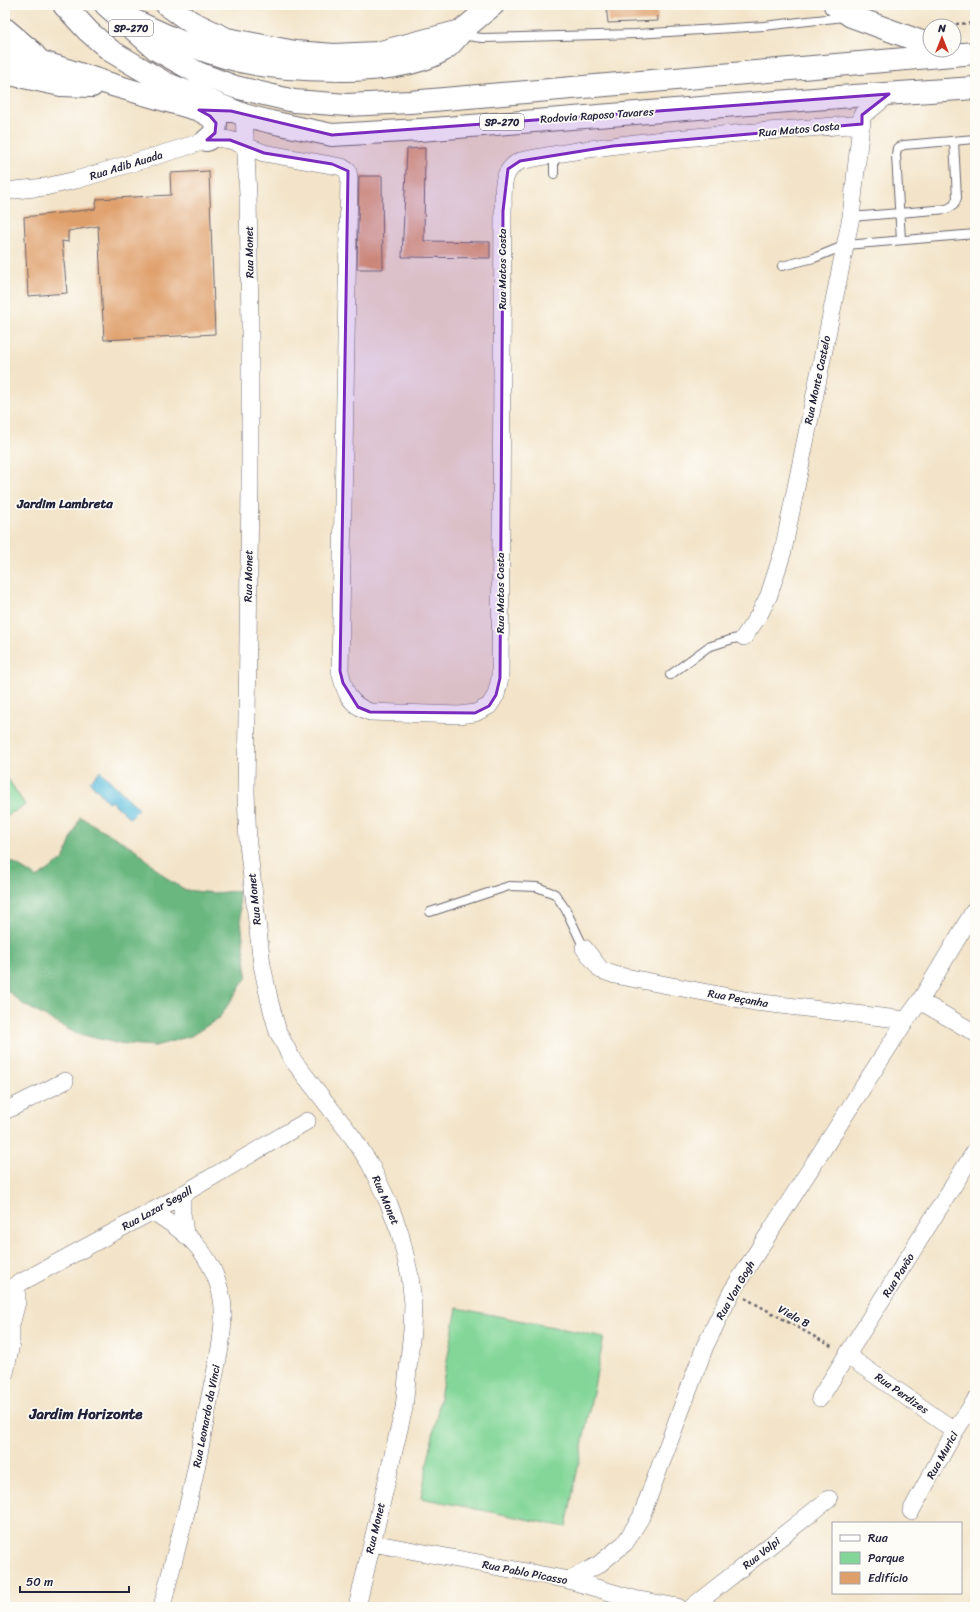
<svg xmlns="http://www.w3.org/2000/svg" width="980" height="1612" font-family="Sriracha,sans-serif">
	<rect width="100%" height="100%" fill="#fdfcf7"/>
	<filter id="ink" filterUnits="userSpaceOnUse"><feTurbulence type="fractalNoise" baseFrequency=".025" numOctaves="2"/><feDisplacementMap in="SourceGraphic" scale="8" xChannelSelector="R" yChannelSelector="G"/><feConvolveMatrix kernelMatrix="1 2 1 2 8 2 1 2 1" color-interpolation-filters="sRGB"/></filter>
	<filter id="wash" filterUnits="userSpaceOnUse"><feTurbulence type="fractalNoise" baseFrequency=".012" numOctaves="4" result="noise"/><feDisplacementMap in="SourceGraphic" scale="16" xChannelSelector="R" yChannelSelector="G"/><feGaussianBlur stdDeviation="0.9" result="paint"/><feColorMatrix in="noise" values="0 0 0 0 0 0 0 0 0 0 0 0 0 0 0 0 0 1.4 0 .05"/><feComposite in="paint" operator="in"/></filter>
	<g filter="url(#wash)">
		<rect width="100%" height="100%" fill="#f3e4c9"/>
		<!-- green -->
		<path fill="#83d698" stroke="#527c6a" d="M5 774 25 805 5 817Z
			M457 1308 604 1337 566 1527 421 1498Z"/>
		<!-- forest -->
		<path fill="#6ab780" stroke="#466c5e" d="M80 817 135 849 170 881 186 890 213 893 238 891 247 977 219 1018 191 1036 155 1046 116 1043 75 1033 21 1003 5 988V854L11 861 37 878 63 860Z"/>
		<!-- water -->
		<path fill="#60c0de" stroke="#41718c" d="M100 771 139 809 130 818 111 801 109 803 90 782Z"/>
		<g id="blocks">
			<!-- building -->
			<path fill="#df9f6a" d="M606 5H657L658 21 608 23Z
				M425 148 424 241 490 242V258L402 257 407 149Z
				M209 171 215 334 104 340 98 226 68 231V242L62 241 67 293 28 296 24 217 95 209 97 199 171 195 170 173Z
				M359 176H382L383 269H357Z"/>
		</g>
	</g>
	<g filter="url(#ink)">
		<use href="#blocks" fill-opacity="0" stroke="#6b666d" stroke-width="1"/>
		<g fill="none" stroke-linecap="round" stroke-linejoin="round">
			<defs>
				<path id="service" d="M464 33 467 36 482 38 636 34 764 26 844 17
					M554 155V174
					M851 217 947 209 954 205 957 198 954 141
					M901 240 896 155 897 148 904 145 975 139
					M782 266 814 258 846 245 975 234
					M670 675 708 647 733 639 744 637
					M430 912 509 886 537 887 555 894 566 910 584 948"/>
				<path id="minor" d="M244 115 248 195 250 322V489L246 792 248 844 262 965 270 1003 278 1032 292 1059 354 1139 370 1164 389 1204 400 1233 410 1276 413 1304 412 1330 404 1408 357 1607
					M862 115 870 110 889 94
					M5 191 45 187 76 180 215 138 230 140 264 153 342 167 348 171 349 178 340 671C345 692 348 704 370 712L459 715 475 713 489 706 496 695 500 678 503 211C504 191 499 172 520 161 632 138 748 133 862 124
					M744 637 759 615 769 595 783 551 851 217 862 115
					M584 948 601 970 615 975 755 1002 906 1020
					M920 1001 975 1033
					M5 1111 65 1081
					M182 1194V1213L185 1233
					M152 1211C188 1233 211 1252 221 1294 228 1323 216 1368 210 1396 204 1428 198 1460 191 1492 182 1530 171 1569 162 1607
					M5 1291 173 1200 307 1121
					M848 1356 955 1431
					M5 1373 11 1344V1325L17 1302V1285
					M820 1398 975 1151
					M911 1511 955 1431 975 1401
					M372 1543 569 1580 634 1599 678 1607
					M569 1580 598 1565 625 1543 641 1517 705 1346 732 1291 906 1020 920 1001 975 909
					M692 1607 829 1499"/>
				<path id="secondary" d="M167 5 191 22 227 39 295 52 334 55 377 53 461 31
					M121 14C165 36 211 57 260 65 288 69 316 70 344 70 374 70 416 66 442 51 451 46 456 37 463 30 473 21 483 13 493 5
					M5 50 116 86 199 110 231 111
					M5 73 61 85 92 86
					M199 110 210 116 216 123 215 133 207 140"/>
				<path id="motorway" d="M64 5 88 31 111 51 165 83 244 115 271 122 332 135 420 130 839 97 975 88
					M106 5 157 50 198 73 235 87 294 101 347 105 410 102 975 53
					M835 5 851 16 930 45
					M5 29 32 52 40 62"/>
			</defs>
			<!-- service casing -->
			<use href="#service" stroke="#6b666d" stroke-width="10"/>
			<!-- minor casing -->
			<use href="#minor" stroke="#6b666d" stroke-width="18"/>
			<!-- secondary casing -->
			<use href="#secondary" stroke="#6b666d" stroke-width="24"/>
			<!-- motorway casing -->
			<use href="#motorway" stroke="#6b666d" stroke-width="24"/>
			<!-- path -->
			<path stroke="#6b666d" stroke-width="2.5" stroke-dasharray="3 3" stroke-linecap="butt" d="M932 25 975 23
				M745 1298 833 1347"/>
			<!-- service -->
			<use href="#service" stroke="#fff" stroke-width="8"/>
			<!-- minor -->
			<use href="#minor" stroke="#fff" stroke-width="17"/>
			<!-- secondary -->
			<use href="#secondary" stroke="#fff" stroke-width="22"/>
			<!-- motorway -->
			<use href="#motorway" stroke="#fff" stroke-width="22"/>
		</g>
	</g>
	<!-- marked area -->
	<path fill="#7b2cbf" fill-opacity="0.2" stroke="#7b2cbf" stroke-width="3" stroke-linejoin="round" d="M889 94 862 115V124L613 146 520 161 508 169 503 211 500 678 496 695 489 706 475 713 370 712 358 707 343 683 340 671 348 171 332 164 264 153 230 140H207L215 133 216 123 210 116 199 110 231 111 332 135Z"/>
	<g text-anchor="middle" stroke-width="3.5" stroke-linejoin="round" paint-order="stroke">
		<!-- shield labels -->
		<g fill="#fdfcf7" stroke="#646373" stroke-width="1">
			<rect x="109" y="20" width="44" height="16" rx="3"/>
			<rect x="480" y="114" width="44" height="16" rx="3"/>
		</g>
		<g font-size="10" font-weight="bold" fill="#22223b">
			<text x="131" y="32">SP-270</text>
			<text x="502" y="126">SP-270</text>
		</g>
		<!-- street labels -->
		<g font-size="11" fill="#22223b" stroke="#fdfcf7">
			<text transform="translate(597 115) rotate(-4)" y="4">Rodovia Raposo Tavares</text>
			<text transform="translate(799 129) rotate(-5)" y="4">Rua Matos Costa</text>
			<text transform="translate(126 165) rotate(-17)" y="4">Rua Adib Auada</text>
			<text transform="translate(249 252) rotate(-91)" y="4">Rua Monet</text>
			<text transform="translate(502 269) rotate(-90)" y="4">Rua Matos Costa</text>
			<text transform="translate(817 380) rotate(-78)" y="4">Rua Monte Castelo</text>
			<text transform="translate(248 576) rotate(-89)" y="4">Rua Monet</text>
			<text transform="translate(500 593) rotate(-90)" y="4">Rua Matos Costa</text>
			<text transform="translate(254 899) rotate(-96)" y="4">Rua Monet</text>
			<text transform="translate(738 998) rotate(10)" y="4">Rua Peçanha</text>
			<text transform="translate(386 1200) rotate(67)" y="4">Rua Monet</text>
			<text transform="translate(157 1208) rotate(-29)" y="4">Rua Lazar Segall</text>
			<text transform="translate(898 1275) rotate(-58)" y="4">Rua Pavão</text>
			<text transform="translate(735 1290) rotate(-60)" y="4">Rua Van Gogh</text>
			<text transform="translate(794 1316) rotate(29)" y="4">Viela B</text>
			<text transform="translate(902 1393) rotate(35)" y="4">Rua Perdizes</text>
			<text transform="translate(206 1416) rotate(-79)" y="4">Rua Leonardo da Vinci</text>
			<text transform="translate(942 1455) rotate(-61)" y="4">Rua Murici</text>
			<text transform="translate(375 1528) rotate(-77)" y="4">Rua Monet</text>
			<text transform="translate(761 1553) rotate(-38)" y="4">Rua Volpi</text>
			<text transform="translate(525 1572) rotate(11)" y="4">Rua Pablo Picasso</text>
		</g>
		<!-- quarter labels -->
		<g font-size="13" font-weight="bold" fill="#22223b" stroke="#fdfcf7">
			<text x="65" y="508">Jardim Lambreta</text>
		</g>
		<!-- district labels -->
		<g font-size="15" font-weight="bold" fill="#22223b" stroke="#fdfcf7">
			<text x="86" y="1419">Jardim Horizonte</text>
		</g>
	</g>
	<!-- margin -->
	<rect width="980" height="1612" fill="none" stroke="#fdfcf7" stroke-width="20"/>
	<!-- legend -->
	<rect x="832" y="1522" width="130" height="72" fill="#fdfcf7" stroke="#a5a5ac"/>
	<rect x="840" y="1535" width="20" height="6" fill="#ffffff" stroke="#a5a5ac"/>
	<text x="868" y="1542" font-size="12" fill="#22223b">Rua</text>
	<rect x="840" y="1552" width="20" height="12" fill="#83d698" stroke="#a5a5ac"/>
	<text x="868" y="1562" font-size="12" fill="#22223b">Parque</text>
	<rect x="840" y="1572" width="20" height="12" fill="#df9f6a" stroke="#a5a5ac"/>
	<text x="868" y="1582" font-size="12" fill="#22223b">Edifício</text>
	<!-- north arrow -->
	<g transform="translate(942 38)"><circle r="19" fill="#fdfcf7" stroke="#a5a5ac"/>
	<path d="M0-3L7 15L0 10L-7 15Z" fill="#c8321e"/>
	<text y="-6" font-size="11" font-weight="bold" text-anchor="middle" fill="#22223b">N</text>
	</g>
	<!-- scale -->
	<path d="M20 1586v6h109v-6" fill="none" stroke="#22223b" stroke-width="2"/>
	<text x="26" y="1586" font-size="12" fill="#22223b" stroke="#fdfcf7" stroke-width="3" paint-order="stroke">50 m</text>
</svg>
